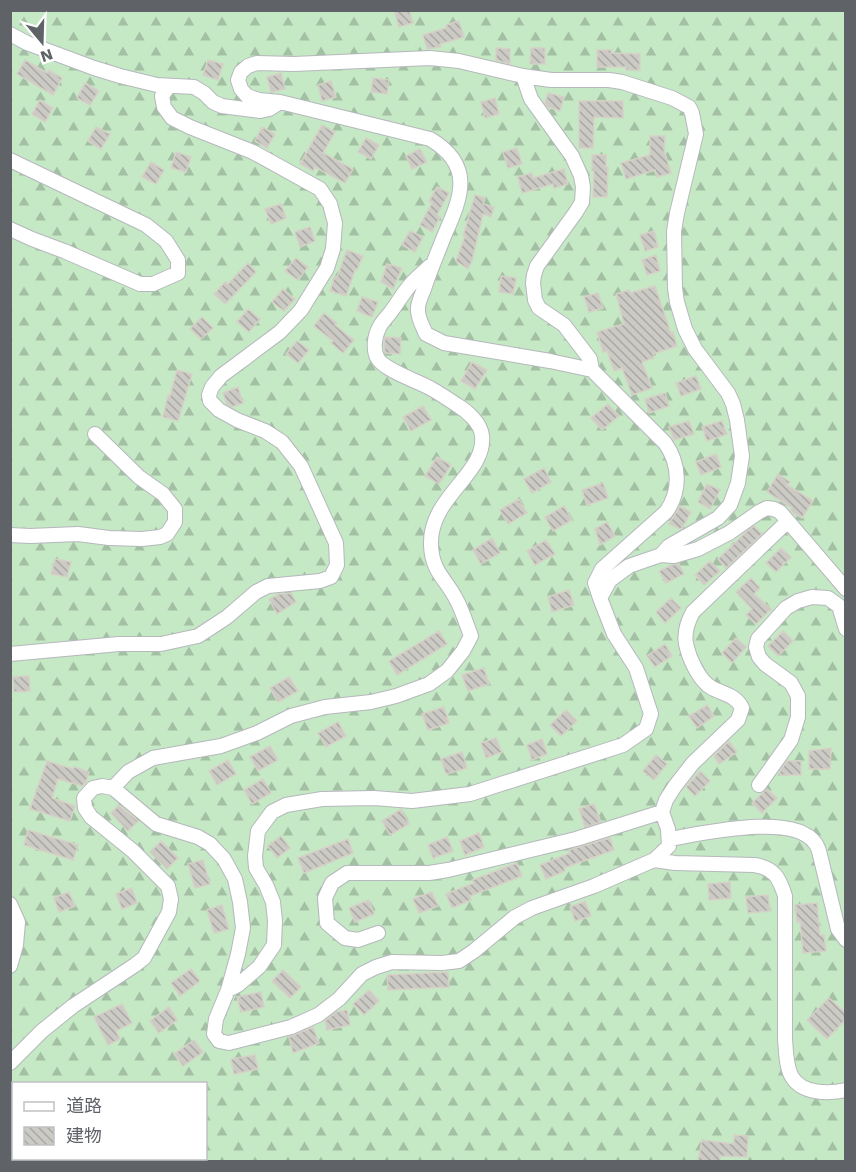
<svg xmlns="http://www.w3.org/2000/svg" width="856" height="1172" font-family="'Work Sans','Noto Sans JP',sans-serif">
	<defs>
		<pattern id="forest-firs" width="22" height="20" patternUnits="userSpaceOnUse" patternTransform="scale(1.5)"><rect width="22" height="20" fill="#c5e8c5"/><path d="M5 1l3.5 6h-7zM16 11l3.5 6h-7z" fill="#a3c0a4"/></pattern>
		<pattern id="building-back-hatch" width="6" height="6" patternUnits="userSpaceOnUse" patternTransform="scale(1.5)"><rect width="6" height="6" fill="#cccac5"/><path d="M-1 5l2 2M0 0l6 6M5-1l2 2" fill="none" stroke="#a9a8a4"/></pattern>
	</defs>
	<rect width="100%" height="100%" fill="#f1efe8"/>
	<!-- forest -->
	<path fill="url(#forest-firs)" fill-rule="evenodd" d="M10 11H845V1161H11ZM14 1084H206V1158H14Z"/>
	<!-- building -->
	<path fill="url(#building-back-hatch)" stroke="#d6d1c6" stroke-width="1.5" d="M394 10H409L413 23 399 27Z
		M459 21 464 37 440 44 441 47 427 49 423 35 446 28V25Z
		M496 48 510 49V64L496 60Z
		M531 48H545V64H530Z
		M597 50H612L611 53 640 54V70H626V67H597Z
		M25 60 47 73 49 70 62 78 53 95 17 74Z
		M208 60 223 64 218 80 203 75Z
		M281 73 285 89 271 92 267 77Z
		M373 78 389 80 387 94 371 92Z
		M331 81 336 97 322 101 318 85Z
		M85 83 99 91 90 105 77 98Z
		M548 93 564 97 560 111 548 107 545 103Z
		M495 98 499 114 485 118 481 102Z
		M40 100 53 108 45 122 32 114Z
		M579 101H623V118L594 117 593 148H579Z
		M322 125 335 132 323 153 353 169 345 183 315 167 313 171 300 164Z
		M96 127 110 134 101 149 88 141Z
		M262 127 275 134 267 148 255 141Z
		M650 136H665L664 150 671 173 657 177 655 170 626 179 621 163 650 155Z
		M366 138 379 145 371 159 358 152Z
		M517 148 522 164 508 168 503 152Z
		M420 149 427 162 412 169 406 156Z
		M176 152 191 157 186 172 171 168Z
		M592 155H606V167H608L607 197H593L594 171H592Z
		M151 162 164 170 156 184 142 177Z
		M564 169 568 184 554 188 553 184 522 193 518 177 532 173 533 178Z
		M437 187 449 193 437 215 440 217 432 232 420 225 432 203 429 201Z
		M475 195 485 198 483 204 494 207 491 217 483 214 472 261 468 269 456 261 465 236H463Z
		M281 204 286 218 271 224 265 209Z
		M310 227 315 241 300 247 295 232Z
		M410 231 423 237 415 252 402 245Z
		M654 231 658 247 645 251 640 235Z
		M347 250 363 256 357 270H355L346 296 330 291 335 276 337 277Z
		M656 255 660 271 647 275 642 260Z
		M296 258 308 267 298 280 285 271Z
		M248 263 256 272 225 304 214 294 225 282 228 284Z
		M387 264 402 268 393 289 381 282Z
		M501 276 516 278 513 294 499 292Z
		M655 286 671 333 673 332 677 346 653 354 654 358 642 362 652 388 632 395 622 368 614 371 607 351 603 352 597 332 624 324 616 294 629 290 630 293Z
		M283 289 295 299 284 311 272 302Z
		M598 293 603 308 589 312 584 297Z
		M362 297 378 302 372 317 357 311Z
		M248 309 260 319 249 332 237 322Z
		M324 313 337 323 335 325 354 340 343 353 331 343 333 341 314 326Z
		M202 317 213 328 201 339 190 329Z
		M385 337 401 338 400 354 385 353 384 345Z
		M297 341 309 350 298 363 286 354Z
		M472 362 487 370 475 389 461 381Z
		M177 370 192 374 178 421 163 417 168 395 170 396Z
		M696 376 701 389 681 396 676 383Z
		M238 387 243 403 232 407 227 404 223 393Z
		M665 393 669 406 649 413 645 399Z
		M608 404 619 416 602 430 591 418Z
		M423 406 431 420 411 431 403 417Z
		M689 421 694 434 674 440 669 427Z
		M722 421 727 434 707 441 702 427Z
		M716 454 721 467 701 475 696 462Z
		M437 457 451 465 439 484 425 476Z
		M544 468 551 482 532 493 524 479Z
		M778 474 790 482 787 485 813 501 802 518 793 513 790 510 792 508 767 492Z
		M603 483 608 498 587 505 582 490Z
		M707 484 720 490 710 509 698 502Z
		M519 499 527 513 508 524 500 510Z
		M564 506 572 520 553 531 545 517Z
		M680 506 691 512 682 528 680 529 669 524Z
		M607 522 615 536 600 545 595 529Z
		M754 526 762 534 726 568 718 559 746 532Z
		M492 538 500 553 481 564 473 550Z
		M546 540 555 554 535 565 527 551Z
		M781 548 791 557 776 572 766 563Z
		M55 559 71 562 67 577 51 574Z
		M710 561 720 571 704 585 695 575Z
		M679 564 684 574 666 583 659 571 671 565Z
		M751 578 760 588 754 594 771 609 756 624 746 615 752 609 736 592Z
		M569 590 574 605 552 612 548 597Z
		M291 593 296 602 277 614 269 599 279 594Z
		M671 598 681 608 665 623 656 612Z
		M439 631 447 644 397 675 389 661Z
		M783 631 793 641 778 656 768 646Z
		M736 638 746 647 732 663 722 653Z
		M665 644 672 656 655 667 647 656Z
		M484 668 489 684 468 691 462 675Z
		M29 676 30 691 14 692 13 677Z
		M289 677 298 691 278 702 270 688Z
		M707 705 714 716 697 728 689 716Z
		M444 707 449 723 428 730 422 714Z
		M566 710 577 721 561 736 550 725Z
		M338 722 346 736 326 747 318 733Z
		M496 738 502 752 486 758 481 743Z
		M542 739 547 754 532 760 527 745Z
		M729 741 737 752 719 764 714 756Z
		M270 746 278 760 258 771 250 757Z
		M831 748 830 769H809V751Z
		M462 752 467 768 446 774 441 759Z
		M656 755 667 764 654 780 643 771Z
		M228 760 236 774 217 785 209 771Z
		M47 761 73 769 74 767 89 772 86 782 82 786 58 779 52 798 75 806 70 821 30 809Z
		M787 761H801V775H780V771Z
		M700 771 710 781 695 796 686 787Z
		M263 779 271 793 252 804 244 790Z
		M767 789 777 798 762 813 752 803Z
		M594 804 601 822 585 827 579 809Z
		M119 805 138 821 128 831 111 813Z
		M401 809 409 824 390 835 382 821Z
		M28 830 78 845 73 860 24 845Z
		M479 833 484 847 465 855 460 841Z
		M281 836 290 848 277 858 268 846Z
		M447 837 453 851 433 858 428 845Z
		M610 838 614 850 564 868 565 871 546 879 540 865 570 853 569 850Z
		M348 839 353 853 304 873 298 858Z
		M161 841 178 858 167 869 150 852Z
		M203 860 210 884 195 888 188 864Z
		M517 863 522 876 470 896 471 900 452 908 446 894 474 883 472 880Z
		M730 882 731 898 709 900 708 884Z
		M132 888 137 903 122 909 116 894Z
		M69 892 75 906 59 912 54 898Z
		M432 892 438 906 419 913 413 899Z
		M768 895 770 911 748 913 746 897Z
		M369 900 374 914 355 922 349 908Z
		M585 901 591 916 575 921 570 907Z
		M817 903 820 935H824L826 951 803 953 800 921 797 922 795 905Z
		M222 905 229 929 214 933 207 910Z
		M191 969 200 981 180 996 171 983Z
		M283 970 301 987 290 998 272 981Z
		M448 972 449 987 388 990 387 975Z
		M369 990 379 1001 364 1015 353 1004Z
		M261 992 264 1007 241 1012 237 997Z
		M829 998 846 1013V1019L827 1039 807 1020Z
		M122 1004 132 1023 116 1031 120 1039 108 1045 94 1017Z
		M169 1007 177 1020 159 1033 150 1021Z
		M347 1010 350 1025 327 1030 325 1021 336 1012Z
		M313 1027 319 1043 293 1053 289 1037Z
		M194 1040 203 1052 183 1066 174 1054Z
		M255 1055 258 1069 234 1074 231 1059Z
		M734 1135 748 1136 747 1157 720 1156V1161H698L702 1140 734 1144Z"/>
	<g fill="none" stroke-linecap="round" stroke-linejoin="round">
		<defs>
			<path id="minor" d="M10 34 27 43 94 68 120 76 157 85 194 87 204 93 213 102 222 106 260 111 269 109 280 102
				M523 76 531 99 572 156 581 176 583 187 582 202 576 212 537 266 534 275 533 283 535 300 539 308 564 325 590 359 592 370
				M10 160 146 225 166 241 178 260V273L153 284H140L64 251 32 239 10 229
				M10 535 30 536 78 534 109 538 142 539 160 537 167 534 175 522V509L163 494 139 477 95 434
				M600 598 595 583 602 569 666 512C681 491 680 464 665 443L592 370 550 361 444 343 426 334C423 327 417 317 418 308 418 301 423 293 425 286 431 268 438 252 445 234 462 196 474 165 430 139L280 102 259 100 247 96 241 89 238 80 241 72 248 66 257 63 294 64 430 58 459 61 523 76 551 80H609L622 82 672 98 689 107 692 113 696 134 677 213 674 231 675 288 677 302 685 329 695 349 728 393 733 404 737 420 742 456 738 483 730 505 718 518 669 546 661 555
				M10 654 119 644H161L198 636 227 617 256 592 268 586 320 581 331 577 337 565 336 543 301 466 282 442 265 431 237 420 219 410 210 401 209 395 212 387 221 376 280 332 301 310 327 268 333 249 335 223 330 204 320 189 253 152 190 127 172 118 164 107 162 96 169 86
				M759 785 791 740 798 717V696L791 683 765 664 759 657 756 647 758 639 786 608 798 601 812 597 828 598 839 606 846 629
				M113 788 128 772 153 758 221 746 257 733 291 716 325 707 371 702 396 696 429 684 447 671 463 651 471 636C466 623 462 609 455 597 444 577 432 571 431 545 429 497 486 474 482 436 481 423 467 411 457 405 448 399 439 393 430 388 417 381 385 370 378 359 373 351 374 337 379 328 381 323 386 318 390 313 397 304 403 293 411 284 417 277 425 271 431 265
				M669 839C701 834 794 812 815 843 817 845 818 848 819 851L838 929 846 940
				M654 860 675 863 754 865C774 868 779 877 785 896V1039C786 1051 786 1067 792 1077 802 1094 829 1094 846 1090
				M10 904 18 922 16 945 10 966
				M378 933 358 940 345 938 327 923 325 898 332 883 347 873H429L448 870 576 839 662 812
				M228 990 238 985 259 967 274 945 275 921 273 902 266 885 256 868 255 856 258 831 272 812 286 805 322 799 374 798 412 801 470 794 623 745 646 729 651 714 636 668 614 634 600 598 610 580 629 566 661 555 674 556 698 549 729 533 759 512 767 508 774 509 780 512 846 589
				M10 1063 42 1031 73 1006 135 965 144 958 169 912 171 899 168 886 133 851 91 817 85 808 84 798 93 788 102 786 113 788 156 824 198 837 210 844 224 859 235 879 240 902 243 928 238 954 228 990 216 1019 214 1034 219 1041 229 1043 291 1027 318 1015 339 999 362 974 376 967 392 962 442 963 459 961 474 951 515 917 532 908 594 886 654 860 669 846 668 829 662 812 666 800 675 786 693 763 738 720 742 708C736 695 723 694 712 688 699 681 689 658 686 644 684 633 688 621 693 612L788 521"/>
		</defs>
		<!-- minor casing -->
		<use href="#minor" stroke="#b5b8bc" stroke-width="16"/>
		<!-- minor -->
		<use href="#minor" stroke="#fff" stroke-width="14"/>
	</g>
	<!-- border -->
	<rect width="856" height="1172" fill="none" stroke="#5f6368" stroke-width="24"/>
	<!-- legend -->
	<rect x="12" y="1082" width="195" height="78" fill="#ffffff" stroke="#bfc1c3" stroke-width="1.5"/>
	<rect x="24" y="1102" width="30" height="9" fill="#ffffff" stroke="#bfc1c3" stroke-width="1.5"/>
	<text x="66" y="1112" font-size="18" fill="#5f6368">道路</text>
	<rect x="24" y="1127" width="30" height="18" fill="url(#building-back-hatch)" stroke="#bfc1c3" stroke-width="1.5"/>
	<text x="66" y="1142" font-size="18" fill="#5f6368">建物</text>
	<!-- north arrow -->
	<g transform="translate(42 42) rotate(161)" stroke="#ffffff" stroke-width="4.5" paint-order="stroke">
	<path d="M0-4.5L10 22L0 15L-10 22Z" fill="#5f6368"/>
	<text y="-9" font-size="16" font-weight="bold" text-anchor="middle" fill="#5f6368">N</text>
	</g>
</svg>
